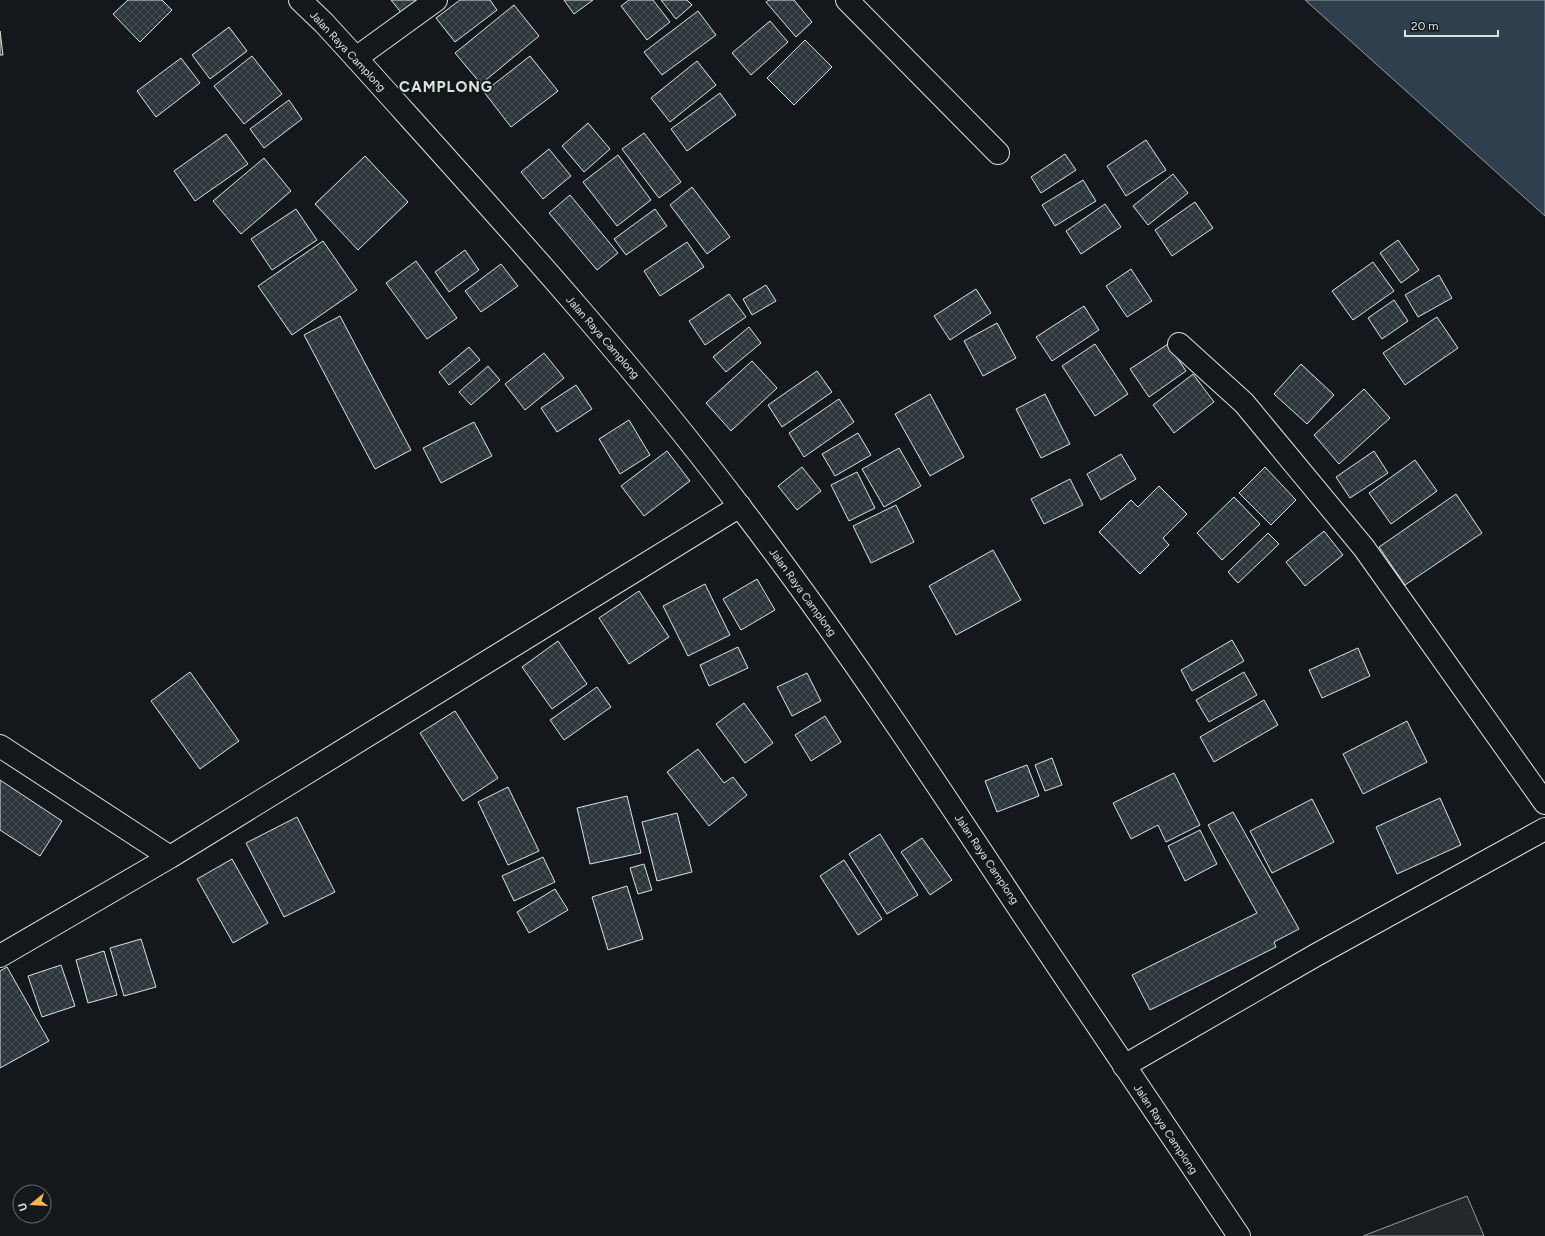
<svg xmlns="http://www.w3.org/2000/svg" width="1545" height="1236" font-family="Figtree,sans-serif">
	<defs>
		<pattern id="building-cross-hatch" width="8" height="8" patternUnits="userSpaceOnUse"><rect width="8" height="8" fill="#2c363c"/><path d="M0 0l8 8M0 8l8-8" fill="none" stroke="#4a5358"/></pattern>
	</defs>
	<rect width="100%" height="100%" fill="#14181c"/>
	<!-- parking -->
	<path fill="#24282b" stroke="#939e99" d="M1467 1196 1484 1236H1363Z"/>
	<!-- water -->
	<path fill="#2f3f4d" stroke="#939e99" d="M1305 0H1545V216Z"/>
	<!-- building -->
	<path fill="url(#building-cross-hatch)" stroke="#d8e6dc" d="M128 0H162L172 10 140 42 113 14Z
		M391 0H423L403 15Z
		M460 0H490L497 10 455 42 436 18Z
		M564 0H593L574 14Z
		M629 0H653L670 22 647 40 621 6Z
		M661 0H687L692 5 676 19Z
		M769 0H794L812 22 796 37 766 2Z
		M514 5 539 36 481 84 455 53Z
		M698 11 716 35 662 75 644 52Z
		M770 21 788 42 751 75 732 53Z
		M229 27 247 51 210 79 192 55Z
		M0 31 3 55H0Z
		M805 40 832 67 794 105 767 78Z
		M252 56 282 94 244 124 214 86Z
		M530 56 558 91 511 127 484 92Z
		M181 58 200 83 156 117 137 91Z
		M697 61 716 85 670 122 651 98Z
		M720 93 736 115 687 151 671 129Z
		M289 100 302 119 264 148 250 129Z
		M588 123 610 149 584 172 562 146Z
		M644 133 681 182 659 198 622 149Z
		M226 134 248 164 195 201 174 171Z
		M1146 140 1166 170 1126 196 1107 166Z
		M549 149 571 176 543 199 521 172Z
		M1065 154 1076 170 1041 193 1031 177Z
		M618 155 651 200 617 226 583 182Z
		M365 156 408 202 358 250 315 204Z
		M264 158 291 191 241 234 213 201Z
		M1173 174 1188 193 1148 225 1133 206Z
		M1083 180 1096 201 1055 226 1042 205Z
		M692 187 730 237 707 254 670 205Z
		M570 195 618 253 597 270 549 213Z
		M1195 202 1213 228 1172 256 1155 230Z
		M1105 204 1121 227 1081 254 1066 231Z
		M296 209 317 240 272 270 251 239Z
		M655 209 667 226 626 255 614 239Z
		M1398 240 1419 270 1401 283 1380 253Z
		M323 241 357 290 292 335 258 286Z
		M687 242 704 267 660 296 644 271Z
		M465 250 479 270 449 292 435 272Z
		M416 261 457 318 427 339 386 283Z
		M1373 262 1394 291 1353 320 1332 291Z
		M501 264 518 286 481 312 465 291Z
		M1131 269 1152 301 1127 317 1106 286Z
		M1439 275 1452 298 1418 317 1405 295Z
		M766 285 776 301 752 315 743 299Z
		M976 289 991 313 950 340 934 316Z
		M729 294 746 317 705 345 689 321Z
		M1394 300 1408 321 1382 339 1368 318Z
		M1084 306 1099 330 1052 361 1036 337Z
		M340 316 411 450 375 469 304 335Z
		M1437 317 1458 348 1405 385 1383 353Z
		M997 323 1016 358 983 376 964 341Z
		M749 327 761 343 726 372 713 357Z
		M1095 344 1128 394 1095 416 1062 366Z
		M1168 344 1186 371 1149 397 1130 369Z
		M469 347 480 360 449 385 439 372Z
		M544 353 564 378 525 410 505 384Z
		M752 361 777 388 731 431 706 403Z
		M1301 364 1334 395 1307 424 1274 394Z
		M488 366 500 380 471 405 459 392Z
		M817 371 832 392 782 427 768 405Z
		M1193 374 1214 402 1174 433 1153 405Z
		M576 385 592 409 557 432 541 408Z
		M1364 389 1390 418 1339 464 1314 435Z
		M930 394 964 457 930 476 895 414Z
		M1045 394 1070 444 1041 458 1016 409Z
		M839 399 854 422 804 457 789 433Z
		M629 420 650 455 620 474 599 439Z
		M474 422 492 456 441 483 423 448Z
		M858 433 871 455 835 476 822 454Z
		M899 448 921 486 884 507 862 469Z
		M667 451 690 481 644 516 621 486Z
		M1374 451 1388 473 1350 498 1336 477Z
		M1121 454 1136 479 1101 500 1087 474Z
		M1415 460 1437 491 1391 524 1369 493Z
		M802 467 821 491 797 510 778 486Z
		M1265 467 1296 500 1271 525 1239 493Z
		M857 472 875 508 849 521 831 485Z
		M1070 479 1083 505 1044 524 1031 499Z
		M1159 486 1187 514 1163 538 1169 545 1140 574 1099 532 1131 500 1138 507Z
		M1456 494 1482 533 1405 585 1379 547Z
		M1234 497 1260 524 1222 560 1197 533Z
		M896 505 914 542 871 563 853 526Z
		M1324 531 1343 555 1305 586 1286 562Z
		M1268 533 1279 544 1238 583 1228 572Z
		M993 550 1021 600 956 635 929 586Z
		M757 579 775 610 741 630 723 599Z
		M705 584 730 635 688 656 663 606Z
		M639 591 669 637 629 664 599 618Z
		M1232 640 1244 661 1192 691 1181 670Z
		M558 641 587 684 552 709 522 667Z
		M738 647 748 668 709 686 700 665Z
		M1358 648 1370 676 1322 698 1309 670Z
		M190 672 239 741 200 769 151 701Z
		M1244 672 1257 695 1209 722 1196 700Z
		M807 673 821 701 792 716 777 687Z
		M597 687 611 707 564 740 550 720Z
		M1264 700 1278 725 1214 762 1200 737Z
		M744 703 773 743 745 763 716 724Z
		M455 711 498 778 463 801 420 733Z
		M825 716 841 742 811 761 795 735Z
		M1407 721 1427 762 1363 794 1343 754Z
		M698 749 724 783 733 777 747 795 709 826 667 772Z
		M1052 758 1062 785 1045 791 1035 765Z
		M1027 765 1039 796 997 812 985 781Z
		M1174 773 1200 825 1166 842 1158 825 1131 839 1113 803Z
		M0 780 62 821 40 856 0 830Z
		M508 787 539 851 508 865 478 802Z
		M627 796 641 853 590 864 577 808Z
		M1440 798 1461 845 1397 874 1376 827Z
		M1312 799 1334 842 1272 873 1250 831Z
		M1233 812 1299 929 1274 942 1276 947 1150 1010 1132 975 1257 913 1208 825Z
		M677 813 692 872 657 881 642 822Z
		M297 817 335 892 284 917 246 843Z
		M1200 830 1217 864 1185 881 1168 846Z
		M880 834 918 895 887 914 849 854Z
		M922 838 952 880 930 895 901 852Z
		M543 857 555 882 514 901 502 876Z
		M232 859 268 923 233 943 197 879Z
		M844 860 882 919 858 935 820 876Z
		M644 864 652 890 638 894 630 868Z
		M627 886 643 939 608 950 592 897Z
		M555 889 568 910 529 933 517 912Z
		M141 939 156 987 124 996 110 948Z
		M104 951 117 995 88 1003 76 960Z
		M61 965 75 1006 42 1017 28 976Z
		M7 967 49 1041 0 1068V971Z"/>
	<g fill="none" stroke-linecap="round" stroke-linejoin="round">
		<defs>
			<path id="minor" d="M847 0 998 153
				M356 58 436 0
				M1179 344 1244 403 1364 548 1545 803
				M0 746 170 857
				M0 956 170 857 740 506
				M1124 1066 1316 955 1545 829"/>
			<path id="highway" d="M300 0 324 23 356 58C488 205 622 350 741 508 842 640 933 778 1024 916 1096 1023 1167 1130 1239 1236"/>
		</defs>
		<!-- minor casing -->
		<use href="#minor" stroke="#d8e6dc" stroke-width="24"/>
		<!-- highway casing -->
		<use href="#highway" stroke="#d8e6dc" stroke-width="24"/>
		<!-- minor -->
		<use href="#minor" stroke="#14181c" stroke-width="22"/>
		<!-- highway -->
		<use href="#highway" stroke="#14181c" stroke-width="22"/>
	</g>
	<g text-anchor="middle" stroke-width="3" stroke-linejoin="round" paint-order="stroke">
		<!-- street labels -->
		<g font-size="11" fill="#d8e6dc" stroke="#14181c">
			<text transform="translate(348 51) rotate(47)" y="4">Jalan Raya Camplong</text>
			<text transform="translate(603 337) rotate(49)" y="4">Jalan Raya Camplong</text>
			<text transform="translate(803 592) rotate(54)" y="4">Jalan Raya Camplong</text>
			<text transform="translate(987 859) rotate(56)" y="4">Jalan Raya Camplong</text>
			<text transform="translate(1166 1129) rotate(56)" y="4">Jalan Raya Camplong</text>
		</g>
		<!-- district labels -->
		<g font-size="15" font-weight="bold" letter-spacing="1" fill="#d8e6dc" stroke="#14181c">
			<text x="446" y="92">CAMPLONG</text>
		</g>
	</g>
	<!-- north arrow -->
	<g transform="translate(32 1204) rotate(252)"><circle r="19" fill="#14181c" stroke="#626a69"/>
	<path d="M0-3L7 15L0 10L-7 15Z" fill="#ffb74d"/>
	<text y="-6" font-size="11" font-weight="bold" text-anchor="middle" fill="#d8e6dc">U</text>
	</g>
	<!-- scale -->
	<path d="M1405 30v6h93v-6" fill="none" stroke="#d8e6dc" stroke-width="2"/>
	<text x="1411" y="30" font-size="12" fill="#d8e6dc" stroke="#14181c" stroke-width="3" paint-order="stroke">20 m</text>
</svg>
